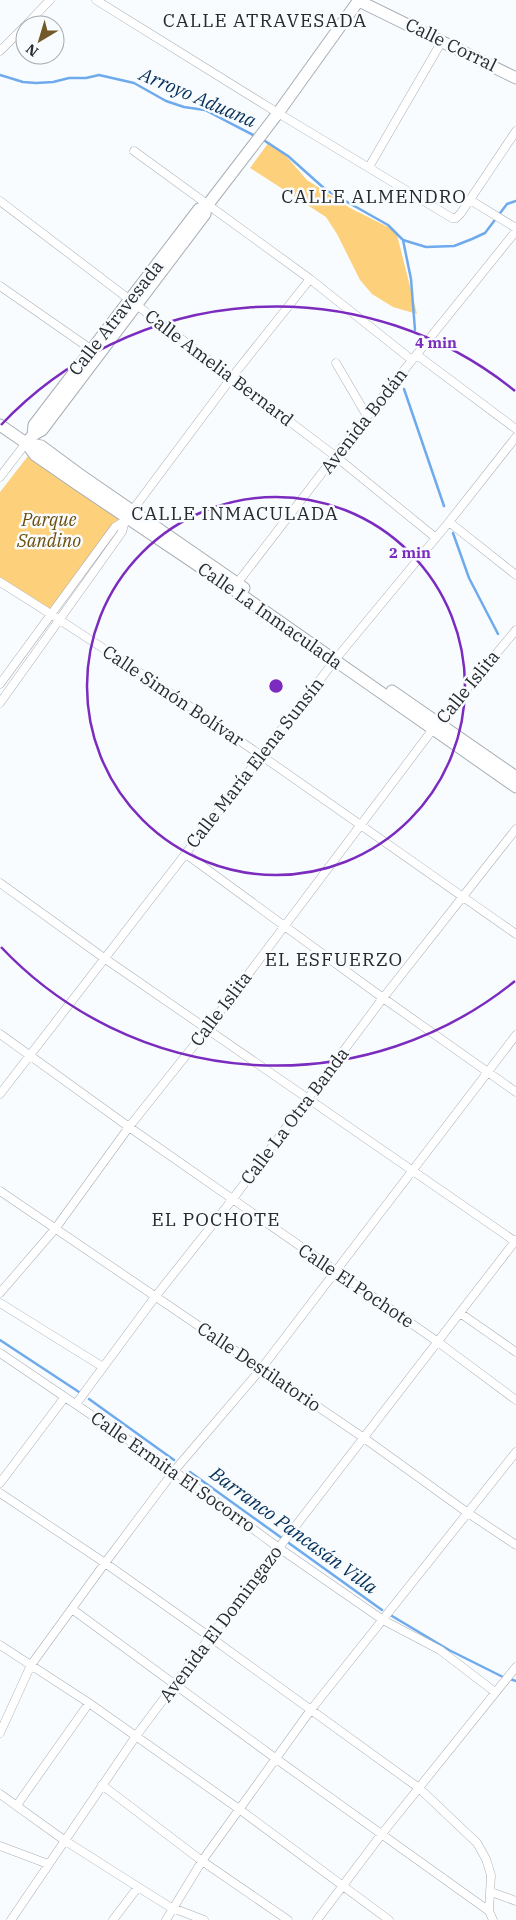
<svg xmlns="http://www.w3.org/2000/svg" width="516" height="1920" font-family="'IBM Plex Serif',serif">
	<rect width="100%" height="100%" fill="#f9fcff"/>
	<!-- green -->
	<path fill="#fdd07b" d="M269 142 286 156 307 180 350 208 396 231 417 314 393 307 372 294 360 280 337 234 326 217 250 168Z
		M28 456 119 518 52 610 0 577V492Z"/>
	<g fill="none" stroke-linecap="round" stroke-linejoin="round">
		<!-- stream -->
		<path stroke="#6eaaec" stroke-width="2.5" d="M0 75 23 82 36 83 53 82 69 78H86L99 75 134 83 166 101 184 107 205 110 257 137
			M262 139 288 156 326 190 388 225 403 240 426 247 454 246 472 239 485 233 507 204 516 201
			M403 240 411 279 415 330
			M404 389 444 506
			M453 533 469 578 498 634
			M0 1340 79 1392
			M89 1399 174 1460
			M190 1472 382 1610
			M392 1616 449 1650 503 1677
			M510 1679 516 1681"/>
		<defs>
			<path id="street" d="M96 0 278 113 452 218H456L461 213 516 131
				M26 25 50 0
				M0 51 25 26
				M134 151 310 279 412 360
				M369 167 442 41
				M470 200 516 228
				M0 201 335 456 436 538
				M0 286 95 352
				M417 355 516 429
				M336 363 367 416
				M0 477 26 443
				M449 522 516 575
				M0 582C176 692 345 815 516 934
				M235 586 335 456 516 231
				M0 684 115 527 125 521
				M0 703 122 532 125 521 132 511 232 377 310 279
				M186 854 383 998 516 1092
				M0 883 104 958 516 1242
				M0 1034 129 1127 438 1342 516 1400
				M0 1094 339 655 449 522 516 437
				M0 1191 364 1438 468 1513 516 1545
				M0 1293 55 1229 129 1127 207 1029 433 729 516 630
				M0 1303 103 1367
				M460 1313 516 1352
				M0 1353 174 1471 279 1548 383 1620 440 1650 495 1692
				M76 1404 155 1297 232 1200 383 998 516 829
				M0 1483 65 1397
				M0 1493 105 1563 210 1637 419 1788 477 1843 486 1859 491 1875 489 1911
				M72 1609 275 1758 489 1911 493 1920
				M0 1645 89 1703 239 1809 389 1920
				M0 1733 31 1665 105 1563 174 1471 261 1369 516 1035
				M102 1785 202 1861 288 1920
				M0 1794 64 1840 138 1887 170 1907 204 1920
				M17 1805 89 1703
				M0 1846 48 1864
				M491 1892 516 1901
				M11 1920 136 1736 210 1637 516 1240
				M113 1920 138 1887
				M166 1920 202 1861 310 1711 516 1452
				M317 1920 381 1835 516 1667"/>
			<path id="secondary" d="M359 1 516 78
				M0 425 26 443 35 455 74 482 233 589 516 787
				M33 435 34 425 199 209 206 207
				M26 443 41 446 79 474 244 588
				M26 443 33 435 42 430 205 214 206 207 278 113 359 0
				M392 691 516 777"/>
		</defs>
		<!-- street casing -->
		<use href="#street" stroke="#a8aeb5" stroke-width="9"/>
		<!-- secondary casing -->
		<use href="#secondary" stroke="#a8aeb5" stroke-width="13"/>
		<!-- street -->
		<use href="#street" stroke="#fff" stroke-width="8"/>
		<!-- secondary -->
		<use href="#secondary" stroke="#fff" stroke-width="11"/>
	</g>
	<!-- distance rings -->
	<g fill="none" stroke="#7b2cbf" stroke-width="2.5">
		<circle cx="276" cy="686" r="189"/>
		<path d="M515 981A379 379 0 0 1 1 947M1 425A379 379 0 0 1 515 391"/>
	</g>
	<g text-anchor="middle" stroke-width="5" stroke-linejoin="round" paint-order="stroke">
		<!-- street labels -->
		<g font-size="18" fill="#282a2d" stroke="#f9fcff">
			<text transform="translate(451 45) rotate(26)" y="6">Calle Corral</text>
			<text transform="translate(116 318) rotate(-52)" y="6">Calle Atravesada</text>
			<text transform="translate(219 368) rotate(37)" y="6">Calle Amelia Bernard</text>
			<text transform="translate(364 421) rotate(-52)" y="6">Avenida Bodán</text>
			<text transform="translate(270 616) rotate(35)" y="6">Calle La Inmaculada</text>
			<text transform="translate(468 687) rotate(-51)" y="6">Calle Islita</text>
			<text transform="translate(173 696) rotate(34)" y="6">Calle Simón Bolívar</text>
			<text transform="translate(255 763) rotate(-52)" y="6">Calle María Elena Sunsín</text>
			<text transform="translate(221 1009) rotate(-53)" y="6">Calle Islita</text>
			<text transform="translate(295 1116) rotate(-53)" y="6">Calle La Otra Banda</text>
			<text transform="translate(356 1286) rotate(34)" y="6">Calle El Pochote</text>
			<text transform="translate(259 1367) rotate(34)" y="6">Calle Destilatorio</text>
			<text transform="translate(173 1472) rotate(35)" y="6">Calle Ermita El Socorro</text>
			<text transform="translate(221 1624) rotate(-53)" y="6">Avenida El Domingazo</text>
		</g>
		<!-- park labels -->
		<g font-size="18" font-style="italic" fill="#6d4f0d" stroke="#f9fcff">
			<text x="49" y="526">Parque<tspan x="49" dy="21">Sandino</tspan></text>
		</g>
		<!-- neighbourhood labels -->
		<g font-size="19" letter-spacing="1" fill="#282a2d" stroke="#f9fcff">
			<text x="265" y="27">CALLE ATRAVESADA</text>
			<text x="374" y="203">CALLE ALMENDRO</text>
			<text x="235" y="520">CALLE INMACULADA</text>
			<text x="334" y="966">EL ESFUERZO</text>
			<text x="216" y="1226">EL POCHOTE</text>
		</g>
		<!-- water labels -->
		<g font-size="19" font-style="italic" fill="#032f58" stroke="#f9fcff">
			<text transform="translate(198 97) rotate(23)" y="7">Arroyo Aduana</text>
			<text transform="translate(294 1530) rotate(36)" y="7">Barranco Pancasán Villa</text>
		</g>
	</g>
	<circle cx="276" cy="686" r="8" fill="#7b2cbf" stroke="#f9fcff" stroke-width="2.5"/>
	<g font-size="15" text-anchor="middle" font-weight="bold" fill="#7b2cbf" stroke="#f9fcff" stroke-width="5" stroke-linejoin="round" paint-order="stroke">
		<text x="436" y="348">4 min</text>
		<text x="410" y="558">2 min</text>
	</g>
	<!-- north arrow -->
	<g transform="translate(40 40) rotate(218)"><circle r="24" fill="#f9fcff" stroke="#a5a8ab"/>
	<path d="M0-4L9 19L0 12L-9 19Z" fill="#72592a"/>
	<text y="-8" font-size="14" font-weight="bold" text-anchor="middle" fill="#282a2d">N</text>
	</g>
</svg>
